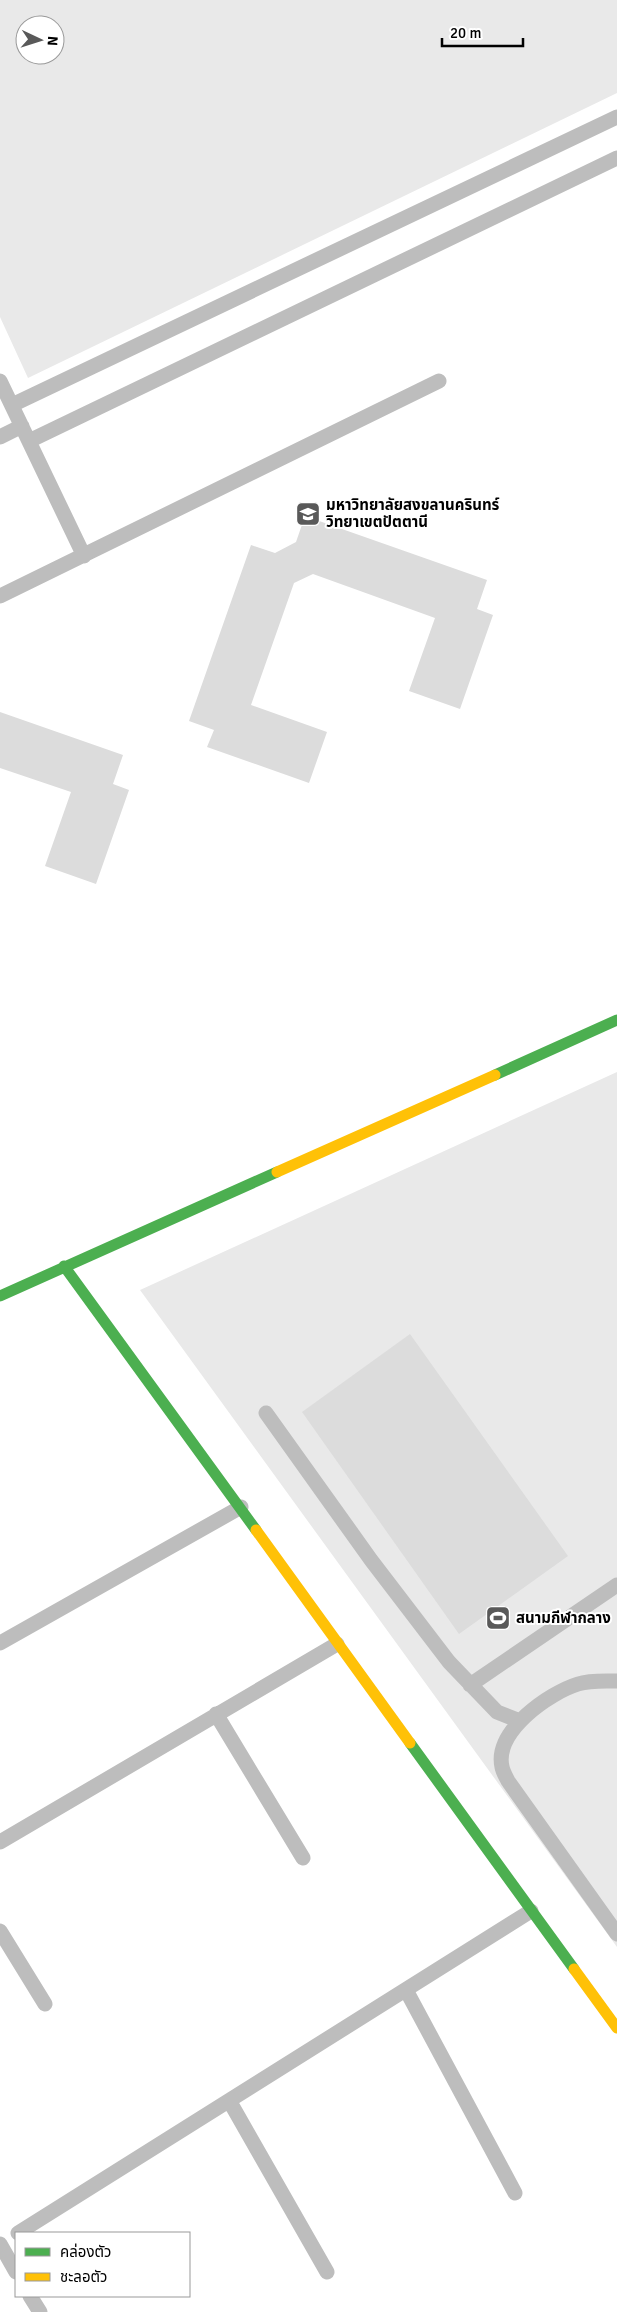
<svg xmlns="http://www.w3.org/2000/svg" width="617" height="2312" font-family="Signika,'Noto Sans Thai',sans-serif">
	<rect width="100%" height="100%" fill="#fff"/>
	<!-- green -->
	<path fill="#e9e9e9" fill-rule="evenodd" d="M0 0H617V93L28 378 0 317ZM25 25H55V55H25Z
		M617 1072V1947L140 1290Z"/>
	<!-- building -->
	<path fill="#dcdcdc" d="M305 516 487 580 477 609 493 615 460 709 409 691 435 618 313 574 294 583 251 705 327 732 309 783 207 747 214 730 189 721 251 545 275 553 296 542Z
		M0 712 123 755 113 784 129 790 96 884 45 866 71 792 0 768Z
		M410 1334 568 1556 459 1634 302 1412Z"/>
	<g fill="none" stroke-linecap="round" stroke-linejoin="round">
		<!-- lane -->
		<path stroke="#bdbdbd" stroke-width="15" d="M0 381 84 556
			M12 405 617 117
			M0 437 22 426
			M29 441 617 158
			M0 596 439 381
			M266 1413 371 1560 449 1662 497 1712 520 1721
			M0 1643 241 1507
			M617 1681C604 1681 590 1680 578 1684 549 1693 494 1731 502 1767 503 1772 506 1777 508 1781L617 1934
			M470 1685 617 1585
			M216 1714 303 1858
			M0 1842 337 1644
			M0 1931 45 2004
			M406 1990 515 2193
			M230 2102 327 2272
			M18 2233 531 1911
			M0 2244 16 2272
			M30 2296 40 2312"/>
		<!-- fast -->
		<path stroke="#4caf50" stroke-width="11" d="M495 1075 617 1020
			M64 1266 256 1530
			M0 1296 277 1172
			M410 1743 574 1969"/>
		<!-- slow -->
		<path stroke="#ffc107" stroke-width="11" d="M277 1172 495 1075
			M256 1530 410 1743
			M574 1969 617 2028"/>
	</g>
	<!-- icons -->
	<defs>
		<symbol id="university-square" viewBox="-11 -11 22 22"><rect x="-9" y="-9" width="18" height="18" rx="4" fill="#595959" stroke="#fff"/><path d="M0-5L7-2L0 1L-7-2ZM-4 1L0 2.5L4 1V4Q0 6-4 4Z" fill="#fff"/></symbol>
		<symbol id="stadium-square" viewBox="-11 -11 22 22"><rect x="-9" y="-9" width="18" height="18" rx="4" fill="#595959" stroke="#fff"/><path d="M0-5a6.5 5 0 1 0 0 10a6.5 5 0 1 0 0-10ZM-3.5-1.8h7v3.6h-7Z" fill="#fff"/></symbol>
	</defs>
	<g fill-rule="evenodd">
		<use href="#university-square" x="294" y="500" width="28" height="28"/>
		<use href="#stadium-square" x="484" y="1604" width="28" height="28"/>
	</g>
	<g text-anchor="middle" stroke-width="4" stroke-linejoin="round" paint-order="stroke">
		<!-- poi labels -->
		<g font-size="15" font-weight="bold" fill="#000" stroke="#fff" text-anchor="start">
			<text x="326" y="510">มหาวิทยาลัยสงขลานครินทร์<tspan x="326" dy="17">วิทยาเขตปัตตานี</tspan></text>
			<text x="516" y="1623">สนามกีฬากลาง</text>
		</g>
	</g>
	<!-- legend -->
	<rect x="15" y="2232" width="175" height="65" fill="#ffffff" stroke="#999999"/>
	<rect x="25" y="2248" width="25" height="8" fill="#4caf50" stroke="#999999"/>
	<text x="60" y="2257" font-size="15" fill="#000000">คล่องตัว</text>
	<rect x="25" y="2273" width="25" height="8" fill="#ffc107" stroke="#999999"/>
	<text x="60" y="2282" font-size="15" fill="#000000">ชะลอตัว</text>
	<!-- north arrow -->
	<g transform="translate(40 40) rotate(94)"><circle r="24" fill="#ffffff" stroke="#999999"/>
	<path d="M0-4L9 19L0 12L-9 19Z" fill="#595959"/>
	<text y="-8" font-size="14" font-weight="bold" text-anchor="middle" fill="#000000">N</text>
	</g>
	<!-- scale -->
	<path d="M442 38v8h81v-8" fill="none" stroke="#000000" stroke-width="2.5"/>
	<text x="450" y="38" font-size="15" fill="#000000" stroke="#ffffff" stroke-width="4" paint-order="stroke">20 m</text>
</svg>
